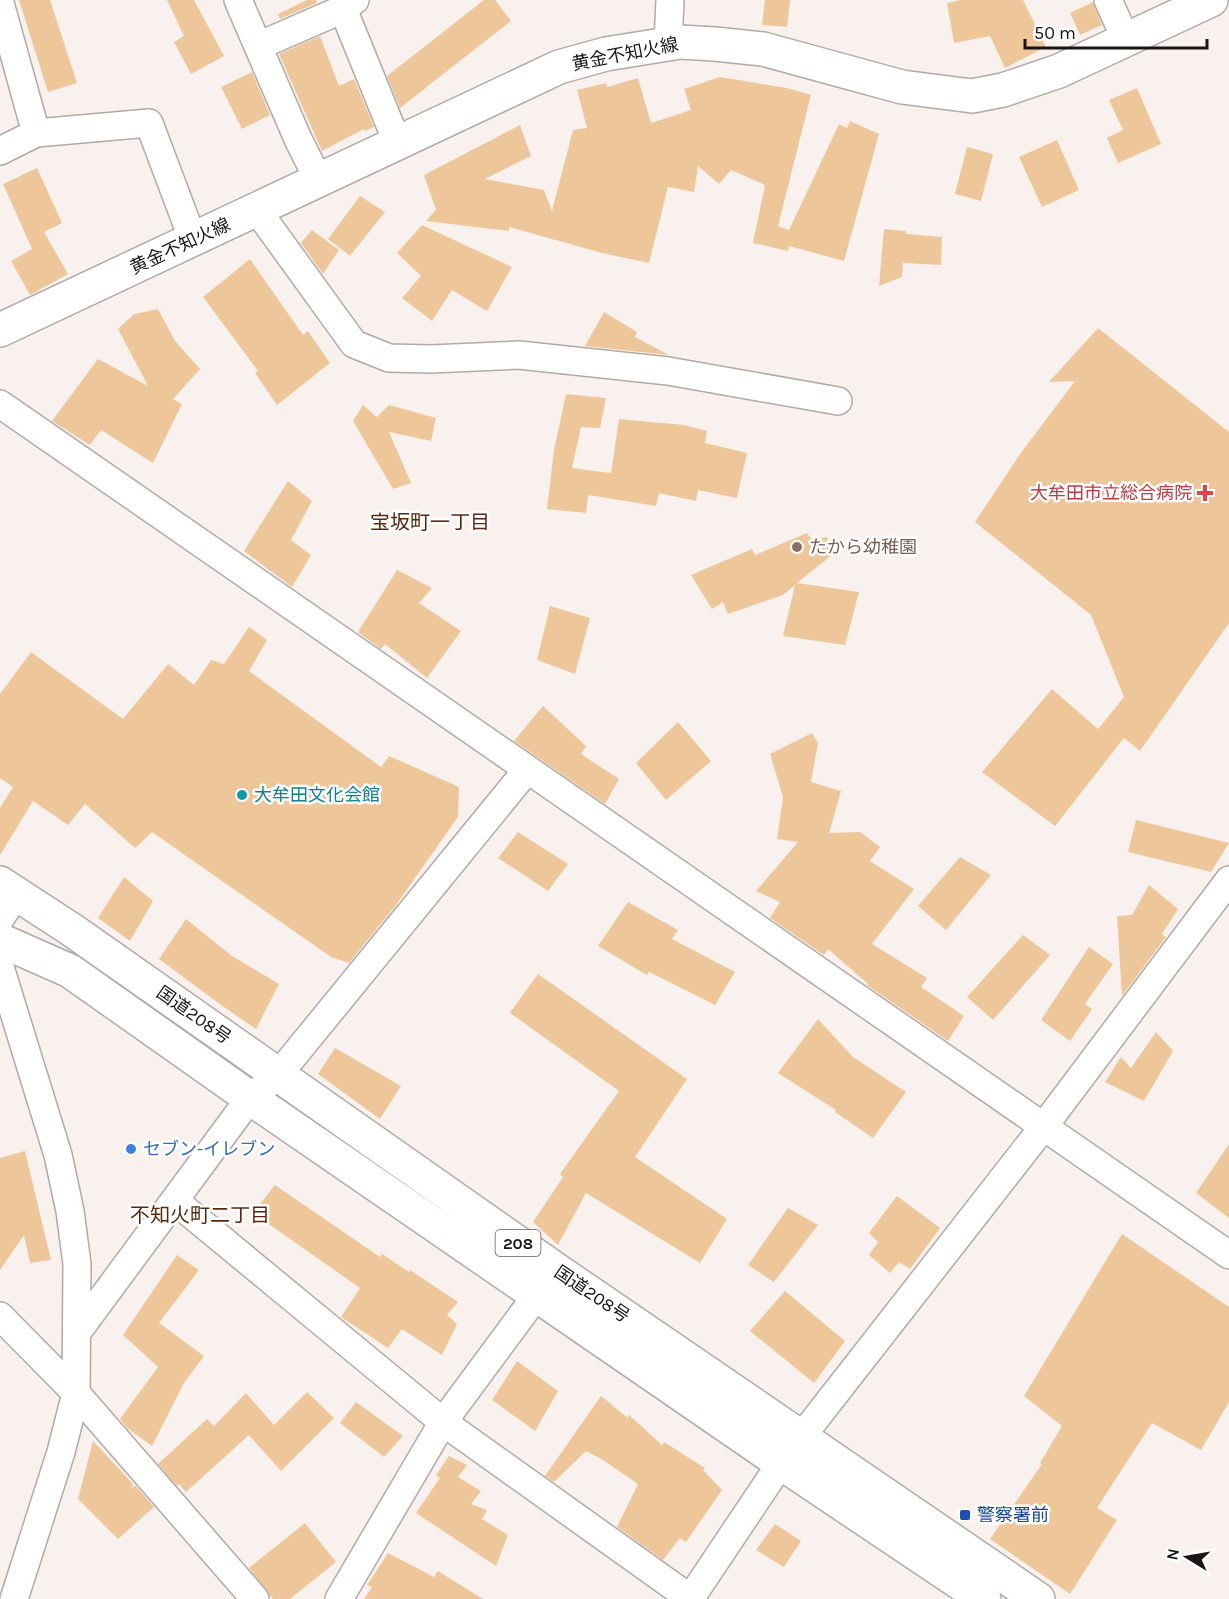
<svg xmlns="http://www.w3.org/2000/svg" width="1229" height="1599" font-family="Karla,'Noto Sans JP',sans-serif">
	<rect width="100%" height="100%" fill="#f8f1ed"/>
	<!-- building -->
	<path fill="#edc799" d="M19 0H50L77 83 48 92Z
		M167 0H194L224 56 191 74 174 42 184 36Z
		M307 0H316L317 3 280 19 278 14Z
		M484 0H495L511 21 400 108 387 76Z
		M765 0H790L787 27 762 25Z
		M961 0H1023L1046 47 1005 68 990 36 954 43 947 3Z
		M1093 2 1102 25 1080 35 1070 13Z
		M320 36 339 86 354 79 374 127 365 131 364 129 322 151 279 54Z
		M252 72 270 115 242 129 221 87Z
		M720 77 787 88 811 95 778 226 789 230 839 124 847 128 850 121 879 134 844 261 789 246 788 251 753 243 765 185 731 170 719 184 698 166 694 192 668 187 649 263 602 253 509 227V231L426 221 436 210 424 175 520 125 531 156 485 179 544 190 552 211 573 130 587 128 577 90 606 83 607 87 638 78 651 123 691 110 684 89Z
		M1137 88 1161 144 1118 163 1107 138 1123 130 1109 100Z
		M1057 140 1079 190 1042 207 1019 157Z
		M967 147 993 154 981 201 955 194Z
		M37 168 62 223 44 232 68 274 30 295 11 261 32 249 3 184Z
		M360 196 385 212 350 256 328 239Z
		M422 225 512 267 487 311 452 290 432 321 402 298 421 276 397 253Z
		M884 229 906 231V234L942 237 941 265 903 263 902 277 879 286Z
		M312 230 339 250 323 274 301 243Z
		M250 259 303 335 308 331 330 363 277 405 255 373 258 371 203 297Z
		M158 309 175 341 200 369 173 399 182 404 153 463 101 430 90 445 52 421 98 359 148 386 118 329 134 314Z
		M604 312 637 332 635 337 669 355 585 346Z
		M1098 328 1229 432V623L1140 751 1124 738 1055 826 982 772 1052 689 1098 729 1124 697 1091 615 975 522 1020 454 1075 381 1049 382Z
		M566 394 606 398 600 428 581 427 572 468 611 473 619 419 684 425 707 431 705 443 747 453 737 498 698 490 696 501 659 493 656 506 588 495 586 513 547 509 554 450Z
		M363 405 377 417 389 405 436 418 431 441 389 432 411 483 393 489 353 421Z
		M288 481 312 501 291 540 311 555 292 587 244 551Z
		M807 533 812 540 827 537 832 555 797 583 859 592 845 645 783 636 795 585 783 595 728 614 723 602 712 609 691 575 752 549 755 555Z
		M397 570 432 588 419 603 461 631 427 678 385 644 381 649 358 632Z
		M550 606 590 618 575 674 537 660Z
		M249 627 267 640 249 671 381 767 389 756 459 787 458 817 396 905 349 963 331 957 152 832 135 848 85 804 68 825 33 801 0 855V808L13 787 0 778V694L31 652 123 719 168 664 194 685 211 660 224 664Z
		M543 706 586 746 581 754 619 779 605 804 514 741Z
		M678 722 711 761 666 800 636 763Z
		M812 733 818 743 811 782 841 791 829 833 860 832 880 847 870 861 914 889 872 944 927 978 921 987 964 1016 948 1041 867 985 868 984 828 949 824 955 770 918 780 902 756 891 798 842 777 839 783 797 770 754Z
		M1136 820 1229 843 1211 872 1128 852Z
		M518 832 568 864 548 891 498 858Z
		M960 857 991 875 946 930 918 906Z
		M124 877 153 901 130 941 98 918Z
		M1149 885 1178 909 1162 934 1166 937 1122 996 1117 916 1132 915Z
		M628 902 678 930 672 939 735 972 715 1005 649 972 647 975 598 946Z
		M186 919 232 956 279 984 256 1029 221 1005 159 959Z
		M1023 935 1050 955 993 1020 967 997Z
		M1089 947 1113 964 1085 1004 1092 1009 1070 1041 1041 1020Z
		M538 974 687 1079 635 1157 727 1219 700 1263 586 1193 558 1245 533 1222 563 1177 560 1174 619 1091 510 1013Z
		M818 1019 853 1057 906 1092 873 1138 835 1112 836 1110 778 1073Z
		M1156 1032 1173 1051 1144 1101 1105 1082 1121 1057 1131 1068Z
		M335 1048 401 1086 380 1119 318 1074Z
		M1229 1144V1218L1196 1193Z
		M25 1151 51 1260 30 1263 24 1235 0 1270V1158Z
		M275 1185 380 1257 382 1254 409 1272 410 1270 458 1302 447 1315 457 1324 442 1355 402 1329 388 1348 341 1317 360 1288 253 1213Z
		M897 1196 940 1228 910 1269 899 1262 890 1273 869 1255 878 1242 869 1233Z
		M788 1208 818 1225 774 1282 748 1265Z
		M1122 1234 1229 1307V1402L1201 1450 1152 1423 1097 1508 1117 1520 1070 1594 990 1539 1042 1464 1040 1463 1062 1426 1024 1396Z
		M177 1255 199 1270 159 1323 204 1356 184 1383 152 1446 127 1428 120 1419 158 1367 123 1335Z
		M785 1291 845 1341 814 1383 750 1331Z
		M517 1361 558 1391 535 1431 492 1400Z
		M307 1392 334 1418 281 1471 249 1435 186 1492 179 1484 177 1486 158 1464 207 1419 214 1426 246 1393 274 1425Z
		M601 1396 628 1418 629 1415 662 1445 664 1442 705 1468 703 1470 722 1490 686 1542 680 1538 663 1560 617 1527 638 1484 603 1460 586 1451 554 1482 545 1476Z
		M356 1402 403 1436 384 1457 340 1423Z
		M93 1441 133 1484 130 1489 135 1485 154 1507 118 1539 78 1499Z
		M449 1456 467 1465 458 1477 481 1491 471 1504 487 1510 482 1519 508 1535 496 1566 416 1513 440 1478 436 1475Z
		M305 1523 336 1562 290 1599H273L249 1568Z
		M775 1524 801 1541 784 1567 756 1550Z
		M388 1553 434 1577 438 1571 483 1599H364L372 1587 367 1585Z"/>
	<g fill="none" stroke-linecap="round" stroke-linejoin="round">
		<defs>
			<path id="minor" d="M238 0 298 139 318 179
				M1108 0 1126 40
				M0 3 36 133
				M343 9 397 142
				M668 44 670 0
				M258 46 343 9 355 0
				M0 151 36 133 149 123 193 240
				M257 210 354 344 389 358 431 359 519 355 668 371 838 401
				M0 404 1229 1255
				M0 919 16 894
				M0 967 58 1155 70 1211 77 1264 76 1393 61 1452 14 1599
				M175 1201 443 1422 691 1599
				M0 1316 76 1393 255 1599
				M78 1331 250 1098 278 1075 527 770
				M339 1599 443 1422 548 1280
				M690 1599 781 1463 1044 1126 1229 880"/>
			<path id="secondary" d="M0 330 559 67 606 54 680 42 715 44 763 49 902 87 972 96 1003 90 1059 71 1211 0"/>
			<path id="trunk" d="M0 883 72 930 555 1269 1038 1599
				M0 940 70 971 250 1098 781 1463 984 1599"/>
		</defs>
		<!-- minor casing -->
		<use href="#minor" stroke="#b1aaa6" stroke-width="30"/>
		<!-- secondary casing -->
		<use href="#secondary" stroke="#b1aaa6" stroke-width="36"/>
		<!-- trunk casing -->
		<use href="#trunk" stroke="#b1aaa6" stroke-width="36"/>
		<!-- minor -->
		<use href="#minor" stroke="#fff" stroke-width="27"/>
		<!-- secondary -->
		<use href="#secondary" stroke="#fff" stroke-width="33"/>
		<!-- trunk -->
		<use href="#trunk" stroke="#fff" stroke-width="33"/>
	</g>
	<!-- markers -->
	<path fill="#e0444e" stroke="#fff" stroke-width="2" d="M1202 484h6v6h6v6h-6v6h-6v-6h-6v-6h6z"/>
	<circle fill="#8d6e63" stroke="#fff" stroke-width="2" cx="797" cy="547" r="6"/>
	<circle fill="#0f9aa8" stroke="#fff" stroke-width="2" cx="242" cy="795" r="6"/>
	<circle fill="#3f7fe0" stroke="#fff" stroke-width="2" cx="131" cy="1149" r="6"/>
	<rect fill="#1a4fb4" stroke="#fff" stroke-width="2" x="959" y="1509" width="12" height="12" rx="3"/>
	<g text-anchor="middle" stroke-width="5" stroke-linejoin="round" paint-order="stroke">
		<!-- shield labels -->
		<rect fill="#fff" stroke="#5e5c5b" stroke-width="1.5" x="495.5" y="1230" width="45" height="26" rx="4.5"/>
		<g font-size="16" font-weight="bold" fill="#191615">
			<text x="518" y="1249">208</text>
		</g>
		<!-- street labels -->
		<g font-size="18" fill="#191615" stroke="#fff">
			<text transform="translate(625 54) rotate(-11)" y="6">黄金不知火線</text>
			<text transform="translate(180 246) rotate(-25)" y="6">黄金不知火線</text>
			<text transform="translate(194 1015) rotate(35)" y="6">国道208号</text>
			<text transform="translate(592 1294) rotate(34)" y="6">国道208号</text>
		</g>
		<!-- health labels -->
		<g font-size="18" fill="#be3a42" stroke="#fff" text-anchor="end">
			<text x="1192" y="499">大牟田市立総合病院</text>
		</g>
		<!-- education labels -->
		<g font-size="18" fill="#785e54" stroke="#fff" text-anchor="start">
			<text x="809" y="553">たから幼稚園</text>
		</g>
		<!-- culture labels -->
		<g font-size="18" fill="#0d838f" stroke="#fff" text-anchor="start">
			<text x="254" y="801">大牟田文化会館</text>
		</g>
		<!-- shop labels -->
		<g font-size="18" fill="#366cbe" stroke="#fff" text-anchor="start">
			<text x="143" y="1155">セブン-イレブン</text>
		</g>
		<!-- transit labels -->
		<g font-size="18" fill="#164399" stroke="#fff" text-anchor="start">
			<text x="977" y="1521">警察署前</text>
		</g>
		<!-- neighbourhood labels -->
		<g font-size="20" fill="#58280e" stroke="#fff">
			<text x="430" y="529">宝坂町一丁目</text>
			<text x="200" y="1222">不知火町二丁目</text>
		</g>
	</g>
	<!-- north arrow -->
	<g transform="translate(1187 1557) rotate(281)" stroke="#ffffff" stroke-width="4.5" paint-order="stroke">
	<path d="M0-4.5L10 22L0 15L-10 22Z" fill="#191615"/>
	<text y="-9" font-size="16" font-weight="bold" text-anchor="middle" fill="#191615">N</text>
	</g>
	<!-- scale -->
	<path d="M1025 39v9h182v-9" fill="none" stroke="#191615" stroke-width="3"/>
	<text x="1034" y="39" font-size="18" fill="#191615" stroke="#ffffff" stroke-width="4.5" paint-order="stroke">50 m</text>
</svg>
